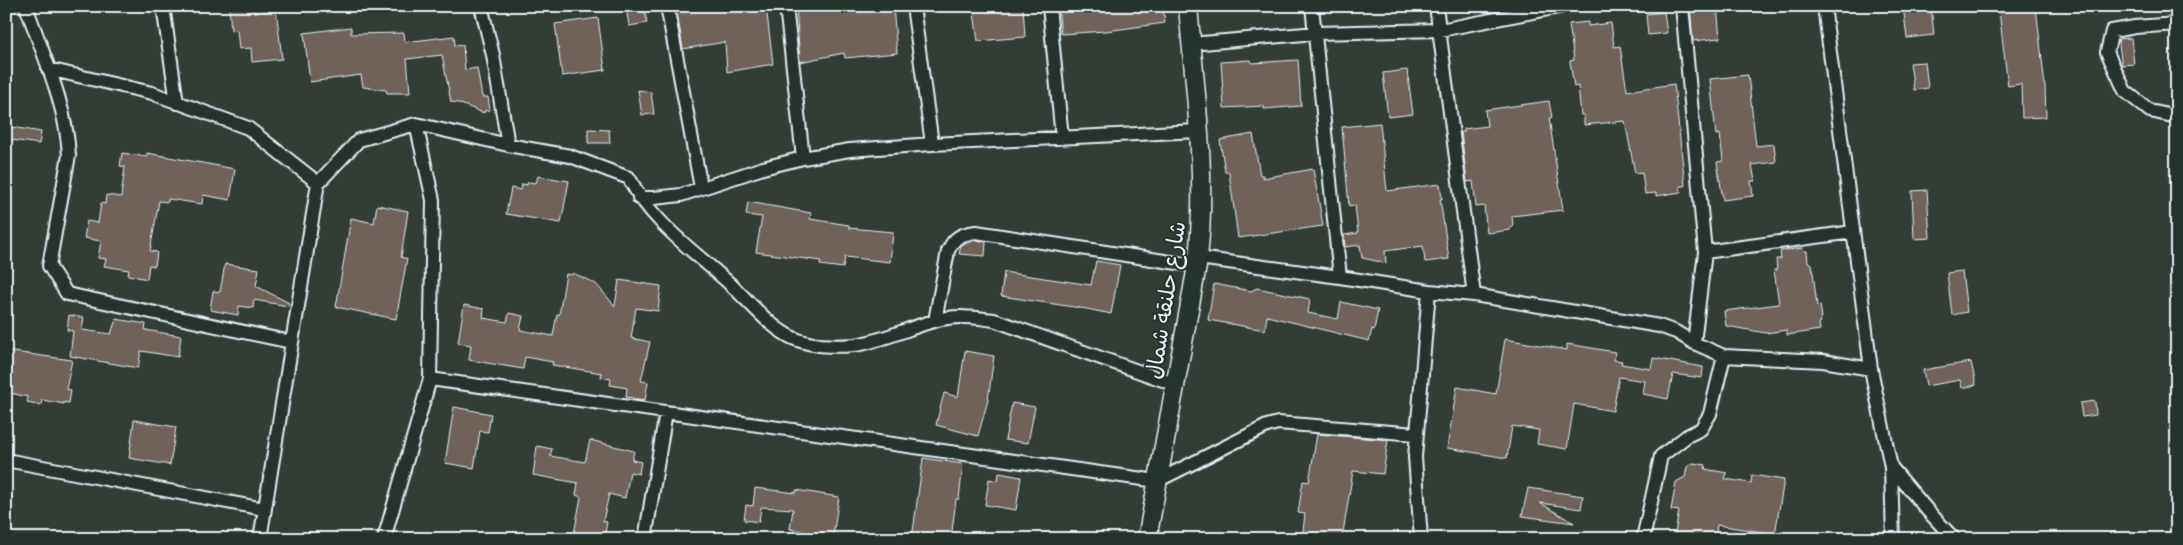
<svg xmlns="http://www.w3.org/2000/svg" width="2183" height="545" font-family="'Indie Flower','Playpen Sans Arabic',sans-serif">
	<rect width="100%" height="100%" fill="#343c36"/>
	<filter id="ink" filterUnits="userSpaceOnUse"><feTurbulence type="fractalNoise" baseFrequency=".02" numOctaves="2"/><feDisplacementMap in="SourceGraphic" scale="10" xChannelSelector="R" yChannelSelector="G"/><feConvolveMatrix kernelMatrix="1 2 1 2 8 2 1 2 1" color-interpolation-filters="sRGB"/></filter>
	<g filter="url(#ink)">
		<!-- building -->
		<path fill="#6e625a" stroke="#e8f1f8" d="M229 6H254V12L276 9 282 59 252 62 251 48 239 49 237 30 231 31Z
			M626 6H644L647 23 629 26Z
			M676 6H766L773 64 727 72 725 42 683 49Z
			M796 6H893L897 53 845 58 844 53 800 62Z
			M973 6H1023L1025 37 978 41Z
			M1058 6H1163L1165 23 1106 31 1061 34Z
			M1690 6H1717L1720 38 1693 41Z
			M1903 6H1931L1934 35 1907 38Z
			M2036 7 2045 86 2046 117 2022 118 2021 84 2008 86 1999 11Z
			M1664 12 1667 33 1648 35 1646 14Z
			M598 18 605 70 562 76 555 24Z
			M1588 22V26L1611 23 1614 47 1620 46 1627 91 1674 84 1685 186H1680L1681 192 1656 196V193L1645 194 1642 172 1635 173 1625 121 1584 125V115H1581L1578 86 1574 87 1570 61 1574 60 1569 24Z
			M351 27V34L404 33 405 42 454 36 455 46 463 45 465 70 477 68 482 97H488L490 110 484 111V113L458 103 451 102 442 55 407 59 410 93H387L386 90 363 87 361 75 310 82 304 33Z
			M2131 38 2134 64 2122 65 2118 39Z
			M1251 60 1252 63 1298 60 1301 106 1264 109V106L1224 108 1221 62Z
			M1925 62 1928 88 1914 90 1910 63Z
			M1407 70 1413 114 1388 117 1383 73Z
			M1748 75 1756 146 1774 144 1776 162 1752 165 1755 181H1751L1753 196 1723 200 1717 162 1723 161 1720 134 1716 135 1710 79Z
			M638 90 651 92 654 114 642 115Z
			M1549 101 1552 118H1549L1563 210 1512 216 1513 227 1510 228V230L1487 233 1484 206 1476 207 1473 181 1467 182 1461 132H1464V129L1487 126 1485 110Z
			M1380 123 1387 191 1440 184 1442 199H1440L1449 259 1425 262 1423 246 1385 251 1386 263 1362 258 1360 245 1345 247 1344 235 1358 233 1355 205 1349 206 1342 127Z
			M6 126 41 132 39 144 6 139Z
			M588 129 609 130 610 143H588Z
			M1253 134 1260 175H1263V178L1313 169 1323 226 1238 238 1229 172H1225L1220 140Z
			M122 153 147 157V153L235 169 230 200 203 195 202 204 168 199V202L159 201 150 251 157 252 155 266 149 265 147 279 128 275 129 270 104 266 106 259 98 258 101 241 84 238 87 221 98 223 101 203 105 204 106 195 121 197 125 167 120 166Z
			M538 176 569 181 561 223 506 214 511 188 521 190 522 184 527 185 528 182 536 183Z
			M1927 190 1930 238 1914 239 1912 191Z
			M748 202 811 213 810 219 849 225V228L893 232 890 262 845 257 843 268 820 265 821 261 756 252 762 217 746 215Z
			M377 205 408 211 401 257 407 259 396 319 336 307 351 218 374 223Z
			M976 240 986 242 985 256 959 254 961 245Z
			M1803 248 1804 251H1807L1808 262 1812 264 1817 306 1820 305 1822 318H1820L1821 322 1819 323 1820 330 1787 335V330L1766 333 1726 326 1724 311 1779 304 1774 270H1777L1776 259H1781L1780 251Z
			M1096 261 1120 265 1111 314 1087 309 1001 296 1004 272 1091 285Z
			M225 264 259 269 256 286 289 303 288 306 254 300 253 308 239 306 238 315 210 310 213 291 220 292Z
			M1962 271 1967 312 1952 315 1947 273Z
			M573 273 596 284 615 306 619 280 661 286 658 311 636 308 631 338 650 342 641 381 648 382 645 400 626 397 627 388 610 385 611 379 601 377 602 373 552 365 553 362 525 357 523 369 469 360 471 345 458 343 464 305 484 309 483 318 507 322 509 313 523 316 520 330 553 336 557 314 559 315 566 274 572 275Z
			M1214 284 1251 291 1257 288 1310 299 1308 313 1338 319 1341 302 1378 310 1374 330 1372 329 1369 341 1267 316 1265 330 1208 320Z
			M69 315 84 318 82 330 111 334 116 319 146 324 145 330 181 336 178 357 141 351 138 368 70 356 73 331 67 330Z
			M1505 339 1567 350V344L1615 352 1614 360 1622 361 1621 364 1651 369 1653 358 1703 367 1702 378 1673 374 1668 399 1643 394 1645 381 1619 377 1613 411 1574 404 1567 449 1537 444 1539 430 1512 426 1507 458 1447 448 1457 387 1496 394Z
			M6 351 72 360 66 389 71 390 69 403 64 402V404L42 400 41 405 27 402 28 397 6 392Z
			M965 351 994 356 988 400 978 436 936 425 944 393 958 397Z
			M1971 362 1976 385 1962 388 1960 380 1926 386 1923 370Z
			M2095 401 2096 415 2082 417 2080 403Z
			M1012 403 1035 407 1028 443 1005 440Z
			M454 407 491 414 488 432 480 431 474 468 445 463Z
			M134 420 176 427 170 465 129 458Z
			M1317 434 1388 440 1383 474 1353 471 1342 539H1302L1305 514 1298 513 1303 481 1309 482Z
			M590 440 634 451 632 460 641 462 639 474 630 472 625 498 609 494 603 521 607 522 604 539H573L581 497 576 495 578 483 533 475 537 446 552 449 550 456 585 462Z
			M923 458 963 464 959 499H956L951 539H912Z
			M1693 463 1706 465 1705 469 1727 473 1725 479 1751 483 1752 475 1784 480 1775 534 1717 525 1715 539H1674L1679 511 1671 510 1676 482 1685 477 1687 467Z
			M999 473 1021 477 1016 510 985 505 989 479 998 481Z
			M755 488 796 493V490L839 497 833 536 790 529 793 509 761 507 759 522 744 520 746 505 753 506Z
			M1528 488 1583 496 1581 509 1540 503 1574 523 1522 516Z"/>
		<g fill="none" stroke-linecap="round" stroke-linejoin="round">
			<defs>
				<path id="street" d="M26 6C43 55 66 103 69 155L49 266 67 294 291 342
					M163 6 177 103
					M481 6 493 55 508 145
					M667 6 701 188
					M786 6 803 158
					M913 6 932 144
					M1049 6 1062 138
					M1312 6 1340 277
					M1436 6 1474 295
					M1682 6 1705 252 1694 343
					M1824 6 1871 369 1891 467 1893 539
					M2177 24 2135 27 2112 31 2107 52 2125 91 2150 111 2177 117
					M1191 44 1316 33 1440 30 1564 6
					M48 69 152 93 248 128 318 183
					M639 198H654L681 195 763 168 803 158 850 150 932 144 1198 131
					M1705 252 1853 232
					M1198 258 1340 277 1429 291 1474 295 1659 326 1676 332 1694 343 1724 356 1823 361 1871 369
					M935 321 948 251C954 237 961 234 976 232L1197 266
					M430 379 1157 481 1267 426 1278 423 1416 434
					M6 460 264 509
					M1891 467 1928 511 1954 539
					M260 539 318 183 359 140 416 124 508 145 570 156 629 178C652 223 694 251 730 284 749 301 765 322 787 335 806 346 832 347 854 345 880 342 908 328 934 321 954 315 973 317 994 320L1174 384
					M384 539 430 379 433 200 416 124
					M645 539 666 412
					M1421 539 1415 457 1429 291
					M1643 539 1661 456 1687 436 1701 429 1710 414 1724 356"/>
				<path id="secondary" d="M1147 539 1197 266C1208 180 1195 92 1188 6"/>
			</defs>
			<!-- street casing -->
			<use href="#street" stroke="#e8f1f8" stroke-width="16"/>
			<!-- secondary casing -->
			<use href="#secondary" stroke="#e8f1f8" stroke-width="21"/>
			<!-- street -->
			<use href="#street" stroke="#26332d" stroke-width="12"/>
			<!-- secondary -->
			<use href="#secondary" stroke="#26332d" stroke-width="18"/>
		</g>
	</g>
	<g text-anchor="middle" stroke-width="4" stroke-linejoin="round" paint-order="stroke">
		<!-- street labels -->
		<g font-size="22" fill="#e8f1f8" stroke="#26332d">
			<text transform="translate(1165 300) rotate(-81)" y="8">شارع حلنقة شمال</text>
		</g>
	</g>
	<!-- margin -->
	<rect width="2183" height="545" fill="none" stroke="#26332d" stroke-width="25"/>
	<rect x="12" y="12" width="2158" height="520" fill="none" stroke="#e8f1f8" stroke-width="2" filter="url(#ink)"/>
</svg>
